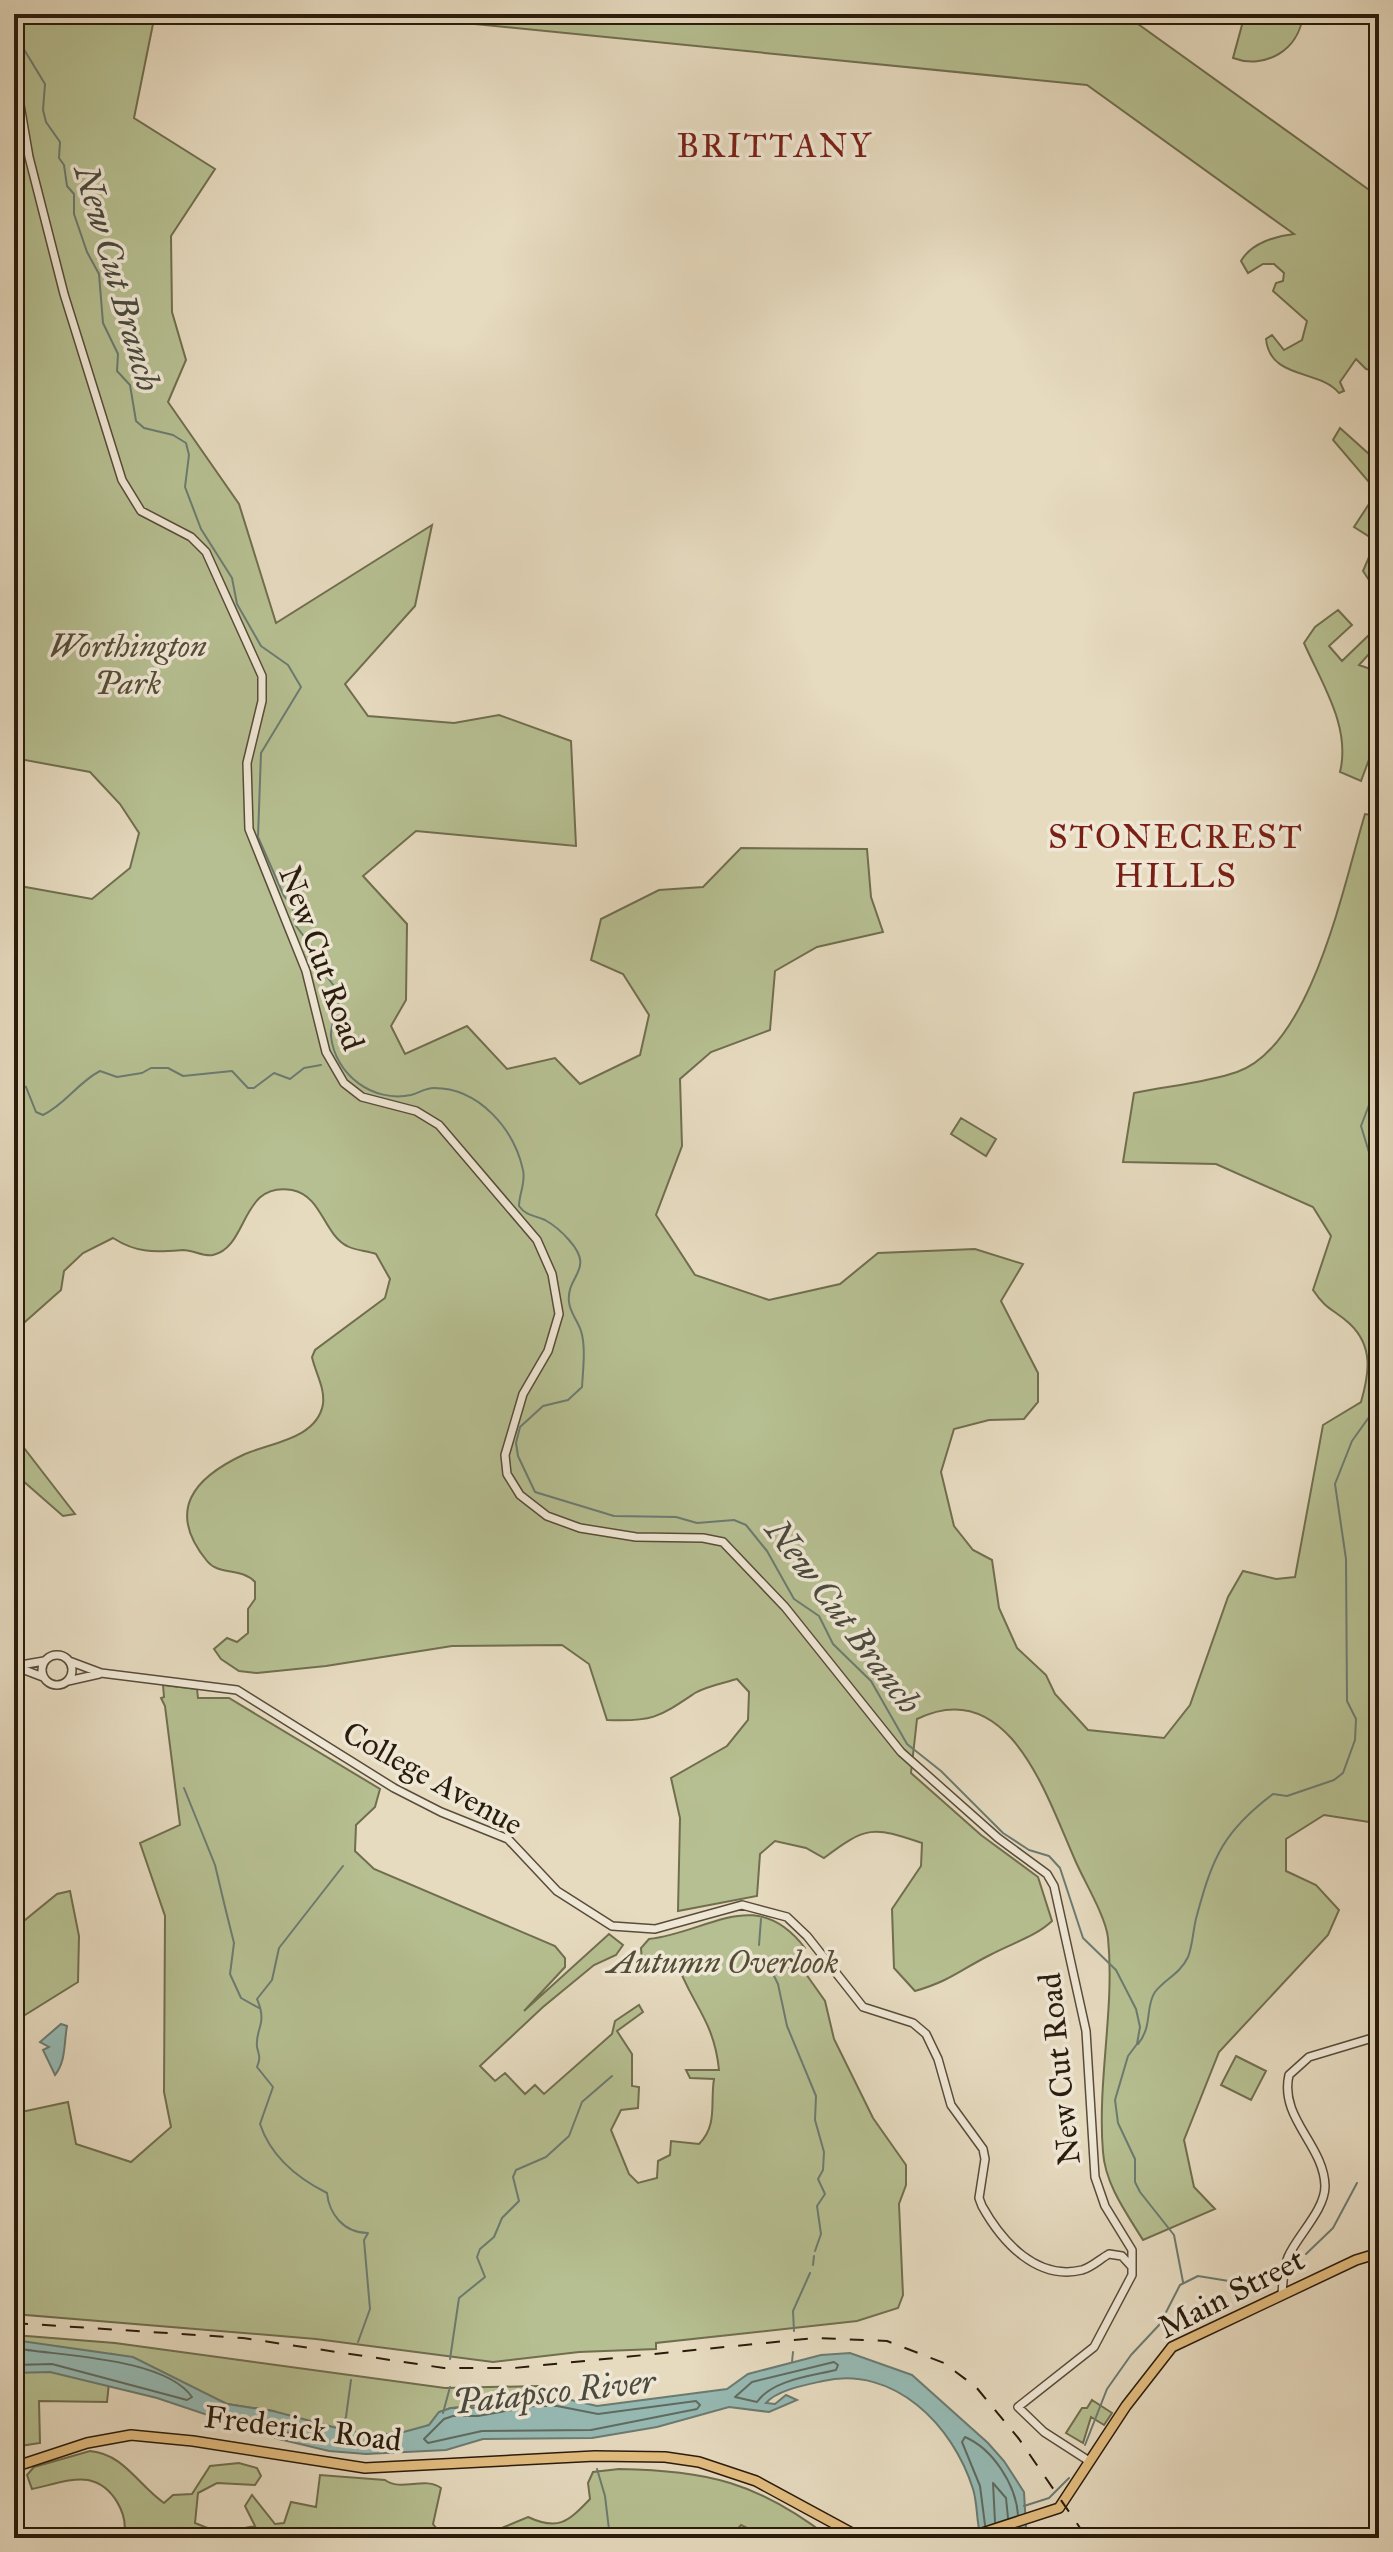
<svg xmlns="http://www.w3.org/2000/svg" width="1393" height="2552" font-family="'IM FELL Great Primer',serif">
	<rect width="100%" height="100%" fill="#e6dabf"/>
	<filter id="stains"><feTurbulence type="fractalNoise" baseFrequency=".0025" numOctaves="4"/><feColorMatrix values="0 0 0 0 .2 0 0 0 0 .09 0 0 0 0 .02 0 0 0 .5 -.17"/></filter>
	<radialGradient id="worn" r=".72"><stop offset=".6" stop-color="#630" stop-opacity="0"/><stop offset="1" stop-color="#630" stop-opacity=".3"/></radialGradient>
	<!-- green -->
	<path fill="#b6bf91" stroke="#706e4f" stroke-width="2" d="M14 14H155L134 118 215 169 171 236 172 312 186 360 168 402 239 504 276 623 432 525 415 606 345 684 368 716 454 723 499 715 571 741 576 846 416 831 363 876 407 924 406 1000 391 1026 405 1054 467 1026 507 1069 555 1058 580 1084 640 1055 649 1015 623 974 591 960 601 919 659 890 703 887 741 848 867 849 871 897 883 932 817 947 775 971 770 1030 711 1052 680 1079 682 1146 656 1215 695 1275 769 1300 840 1284 878 1253 975 1249 1023 1264 1001 1301 1038 1373V1402L1024 1419 989 1420 954 1429 941 1472 954 1526 973 1550 992 1560 999 1608 1017 1648 1046 1675 1055 1694 1088 1730 1164 1738 1190 1705 1228 1597 1243 1571 1276 1579 1295 1577 1323 1425 1361 1402C1369 1374 1374 1347 1350 1324 1334 1309 1327 1311 1313 1290L1331 1236 1313 1207 1216 1164 1123 1162 1134 1093C1168 1086 1205 1083 1237 1072 1312 1046 1344 883 1365 814L1379 816V1828L1369 1822 1324 1815 1286 1839V1871L1316 1885 1339 1910 1328 1935 1219 2052 1184 2140 1194 2187 1215 2209 1143 2240C1127 2214 1105 2184 1103 2152 1097 2081 1115 2009 1108 1938 1106 1917 1084 1881 1075 1860 1047 1797 1009 1674 917 1719L911 1773 981 1835 1038 1877 1052 1921C1035 1937 1012 1943 990 1955 960 1970 950 1981 915 1991L894 1968 892 1909 921 1866 922 1843C873 1826 866 1826 824 1858L806 1848 775 1841 760 1854 757 1896 678 1911 680 1818 671 1778 727 1746 748 1720 749 1692 737 1679C724 1683 707 1686 695 1693 659 1717 653 1722 607 1720L589 1664 562 1645 452 1646 326 1666 257 1673 239 1671 221 1659 214 1649 227 1638 237 1642 248 1633V1609L255 1599V1582C241 1567 219 1576 207 1561 166 1511 193 1478 245 1454 270 1443 317 1439 323 1404 325 1387 315 1372 312 1357L315 1350 385 1298 390 1279 376 1254C367 1251 354 1250 347 1246 323 1233 322 1196 292 1190 240 1181 249 1247 213 1255 204 1257 193 1250 183 1250 156 1252 138 1254 113 1238L83 1253 64 1271 61 1290 17 1329 14 1349V885L92 899 130 868 139 833 120 804 90 772 14 758Z
		M374 14H1124L1379 197V372L1366 369 1356 359 1340 382 1344 391 1339 393C1320 369 1270 380 1266 339L1272 335 1284 350 1302 340 1307 321 1273 291 1276 283 1283 281 1284 273 1274 264H1263L1248 273 1241 261C1251 243 1276 236 1294 234L1087 85Z
		M1245 14 1303 15C1299 50 1265 70 1233 58Z
		M1340 428 1379 463V567L1371 583 1363 571 1376 541 1354 527 1369 504V482L1333 440Z
		M1338 610 1352 625 1329 646 1342 661 1371 633 1379 643 1359 665 1379 672V758L1370 757 1361 781 1340 772C1351 727 1322 684 1304 643L1315 627Z
		M961 1118 996 1139 986 1156 951 1134Z
		M14 1435 75 1514 63 1516 14 1473Z
		M163 1685 197 1689 198 1698H229L380 1789 375 1807 356 1825 355 1851 374 1869 555 1946 565 1958V1967L524 2011 609 1934 623 1945 616 1955 594 1965 543 2007 480 2066 495 2081 505 2073 525 2094 535 2085 544 2094 612 2034 615 2021 639 2005 643 2012 617 2031 632 2054V2086L639 2087 638 2108 621 2110 611 2130 629 2174 638 2183 657 2178 658 2161 670 2155 671 2141 699 2144C718 2125 710 2103 714 2079L690 2078 686 2070H719C714 2018 689 2002 675 1957L642 1962 641 1948 649 1939C710 1932 756 1884 805 1948L782 1966 806 1974 825 2001 834 2039 873 2118 906 2165V2185L899 2204 903 2295 898 2308 857 2321 656 2343V2349L579 2352 493 2362 316 2339 14 2314V2110L26 2111 68 2102 76 2144 131 2162 171 2127 164 2092 165 1916 140 1843 180 1825 165 1706 161 1698 164 1697Z
		M70 1891 79 1936 78 1982 17 2020 14 2044V1929L57 1894Z
		M1236 2056 1266 2071 1251 2100 1221 2085Z
		M14 2335 115 2343 445 2388 539 2386 558 2397 451 2408 439 2412 429 2425 415 2431 370 2436 300 2421 273 2411 227 2404 112 2354 107 2402 39 2401 40 2443 14 2447Z
		M1092 2400 1112 2413 1104 2425 1091 2417 1083 2443 1066 2433 1082 2408H1087Z
		M90 2451C124 2454 138 2485 164 2503L173 2495 192 2494 210 2466 239 2463 257 2468 261 2476 255 2485 217 2483 198 2493 195 2523 220 2533 255 2526 245 2506 252 2495 275 2524 284 2523 291 2502 316 2507 320 2475 385 2480C401 2492 425 2476 441 2488L433 2524 444 2538H123C130 2516 113 2485 88 2480 72 2477 48 2486 32 2489L27 2475 34 2467Z
		M619 2469C709 2471 757 2482 830 2538H768L741 2525 730 2538H504L497 2530 528 2517C558 2531 568 2522 590 2499L588 2483 593 2472Z"/>
	<!-- water -->
	<path fill="#96bab4" stroke="#6b7b71" stroke-width="2" d="M61 2024 67 2026C64 2042 66 2062 55 2075L43 2050 49 2047 40 2042Z
		M14 2340 133 2357 227 2404 273 2411 348 2431 389 2436 429 2425 439 2412 451 2408H477L533 2398 558 2397 597 2406 727 2389 748 2374 821 2355 850 2353 912 2375 988 2443 1004 2461 1024 2492 1026 2527 1031 2538H981C976 2522 978 2505 973 2489 953 2425 894 2365 823 2381 805 2385 777 2390 766 2403L775 2404 786 2395 797 2400 769 2412 729 2407 657 2427 592 2438 483 2439 446 2450 366 2454 329 2451 279 2439 157 2398 50 2372 14 2373Z"/>
	<g fill="none" stroke-linecap="round" stroke-linejoin="round">
		<!-- shore -->
		<path stroke="#606b60" stroke-width="2" d="M14 2348C58 2356 164 2357 192 2397L187 2400 52 2364 14 2365
			M834 2362 838 2365 836 2370C811 2376 772 2380 757 2402L735 2397 752 2382Z
			M696 2401 700 2405 697 2409 591 2430 482 2431 428 2443 424 2439 444 2419 453 2416H478L534 2406H557L598 2414Z
			M259 2418 291 2426 293 2431 289 2433 258 2425 256 2421Z
			M995 2522 993 2483 1006 2498 1008 2518
			M985 2525 980 2486 962 2442 965 2437C993 2449 1016 2485 1018 2515"/>
		<!-- stream -->
		<path stroke="#6b7b71" stroke-width="2" d="M14 33 45 84 43 110 46 122 60 142 59 158 64 165 67 186 74 194V214L87 252 99 274 103 323 118 354 117 371 130 385 136 421 144 428 173 435 186 443 189 455 185 487 201 529 232 578 237 604 261 646 288 665 301 687 261 753 258 837 284 896 292 906 296 926 319 956 325 974 340 994C340 1009 330 1023 331 1036 335 1075 373 1103 411 1095 419 1093 425 1088 434 1088 479 1088 514 1129 523 1170 526 1182 519 1194 519 1206 527 1217 535 1215 545 1220 554 1225 563 1233 569 1240 596 1270 566 1275 569 1302 570 1313 578 1321 581 1331 586 1347 583 1370 582 1387L568 1400 543 1406 520 1427 516 1443 518 1456 535 1492 614 1516 676 1517 697 1523 734 1520 746 1525 767 1551 794 1599 819 1616 833 1644 871 1681 907 1744 941 1771 1003 1833 1029 1850 1049 1856 1060 1868 1083 1938 1116 1970 1136 2009 1140 2027 1137 2044 1128 2056 1115 2100 1118 2123 1135 2159V2182L1140 2192 1174 2235 1183 2282
			M14 1082 26 1087 36 1112 43 1115C66 1104 77 1083 100 1071L117 1077 142 1073 151 1068H168L183 1076 232 1071 248 1088H254L274 1073 290 1079 304 1068 321 1065
			M1379 1101 1369 1105 1361 1126 1379 1185
			M184 1788 215 1865 225 1907 234 1943 230 1974 241 1998 259 2008
			M343 1866 279 1948 272 1980 257 1999C268 2025 255 2028 257 2047 259 2056 261 2057 257 2067L273 2087 260 2124C271 2157 297 2178 327 2193 329 2213 343 2233 368 2233L364 2240 370 2309 358 2342
			M759 1945 761 1919
			M765 1958 778 1984 787 2026 816 2096 815 2120 824 2152 823 2170 818 2179 825 2194 817 2206 821 2234 815 2251
			M1138 2044C1153 2026 1145 2006 1155 1992 1165 1979 1180 1974 1188 1957 1193 1945 1193 1928 1197 1915 1213 1856 1224 1831 1273 1794L1287 1796 1334 1780 1343 1773 1355 1740 1356 1719 1347 1701 1346 1559 1335 1484 1352 1441 1379 1403
			M1306 2254 1333 2228 1357 2183
			M813 2265 814 2256
			M794 2331 793 2311 810 2273
			M450 2359 459 2298 485 2277 477 2257 480 2249 494 2237 502 2218 519 2201 513 2177 516 2170 546 2157 569 2136 582 2102 612 2076
			M792 2362 793 2352
			M443 2413 450 2387
			M340 2428 346 2417 351 2380
			M1085 2445 1107 2389 1131 2355 1160 2324 1180 2285 1198 2276 1241 2283
			M597 2469 605 2496 610 2538
			M1024 2506 1049 2498 1069 2478"/>
		<defs>
			<path id="minor" d="M14 70 29 157 64 294 122 480 141 511 191 537 206 552 262 676V701L247 763 249 829 306 971 326 1052 344 1083 362 1097 416 1111 439 1125 537 1240 552 1274 559 1314 548 1351 523 1394 505 1455 507 1474 520 1495 547 1516 580 1528 636 1537 703 1538 723 1542 785 1607 901 1752 998 1838 1047 1874 1054 1886 1086 2031 1095 2177 1105 2206 1132 2250V2275L1094 2347 1018 2407 1044 2432 1089 2461
				M42 1670a15 15 0 1 1 30 0a15 15 0 1 1-30 0Z
				M69 1661 101 1673 237 1690 394 1788 441 1812 508 1839 557 1891 612 1926 655 1929 742 1905 787 1917 807 1936 863 2007 913 2023 926 2034 938 2059 951 2105 983 2149 985 2159 979 2198 982 2206C1002 2242 1037 2281 1082 2270 1092 2267 1100 2259 1109 2254L1122 2256 1131 2266
				M14 1666 43 1677
				M15 1666 44 1661
				M68 1681 99 1674
				M1282 2294C1283 2282 1283 2269 1288 2257 1297 2236 1325 2210 1325 2186 1324 2145 1279 2118 1289 2075L1309 2057 1379 2036"/>
			<path id="major" d="M14 2467 87 2443 131 2435 193 2441 365 2468 595 2456 665 2457 699 2462 756 2481 861 2538
				M967 2538 1059 2508 1126 2406 1172 2347 1356 2260 1379 2253"/>
		</defs>
		<!-- minor casing -->
		<use href="#minor" stroke="#594c3a" stroke-width="10"/>
		<!-- major casing -->
		<use href="#major" stroke="#2a1c0d" stroke-width="12"/>
		<!-- minor -->
		<use href="#minor" stroke="#efe7d5" stroke-width="7"/>
		<!-- major -->
		<use href="#major" stroke="#e3bd80" stroke-width="9"/>
		<!-- rail -->
		<path stroke="#2a1c0d" stroke-width="2" stroke-dasharray="14 14" stroke-linecap="butt" d="M14 2323 243 2338 444 2368H514L815 2338 887 2341 944 2363 976 2387 1019 2439 1087 2538"/>
	</g>
	<g text-anchor="middle" stroke-width="7" stroke-linejoin="round" paint-order="stroke">
		<!-- park labels -->
		<g font-size="32" font-style="italic" fill="#544d35" stroke="#efe7d5">
			<text x="128" y="657">Worthington<tspan x="128" dy="37">Park</tspan></text>
			<text x="723" y="1973">Autumn Overlook</text>
		</g>
		<!-- street labels -->
		<g font-size="32" fill="#2a1c0d" stroke="#efe7d5">
			<text transform="translate(322 958) rotate(70)" y="11">New Cut Road</text>
			<text transform="translate(433 1778) rotate(29)" y="11">College Avenue</text>
			<text transform="translate(1059 2069) rotate(-96)" y="11">New Cut Road</text>
			<text transform="translate(1231 2293) rotate(-27)" y="11">Main Street</text>
			<text transform="translate(303 2428) rotate(7)" y="11">Frederick Road</text>
		</g>
		<!-- neighbourhood labels -->
		<g font-size="34" letter-spacing="2" fill="#7a1f14" stroke="#efe7d5">
			<text x="775" y="157">BRITTANY</text>
			<text x="1176" y="848">STONECREST<tspan x="1176" dy="39">HILLS</tspan></text>
		</g>
		<!-- water labels -->
		<g font-size="34" font-style="italic" fill="#4a4b3f" stroke="#efe7d5">
			<text transform="translate(118 278) rotate(74)" y="12">New Cut Branch</text>
			<text transform="translate(844 1616) rotate(53)" y="12">New Cut Branch</text>
			<text transform="translate(554 2391) rotate(-6)" y="12">Patapsco River</text>
		</g>
	</g>
	<!-- margin -->
	<rect width="1393" height="2552" fill="none" stroke="#e6dabf" stroke-width="48"/>
	<rect x="16" y="16" width="1361" height="2520" fill="none" stroke="#2a1c0d" stroke-width="4"/>
	<rect x="24" y="24" width="1345" height="2504" fill="none" stroke="#2a1c0d" stroke-width="2"/>
	<rect width="100%" height="100%" filter="url(#stains)"/>
	<rect width="100%" height="100%" fill="url(#worn)"/>
</svg>
